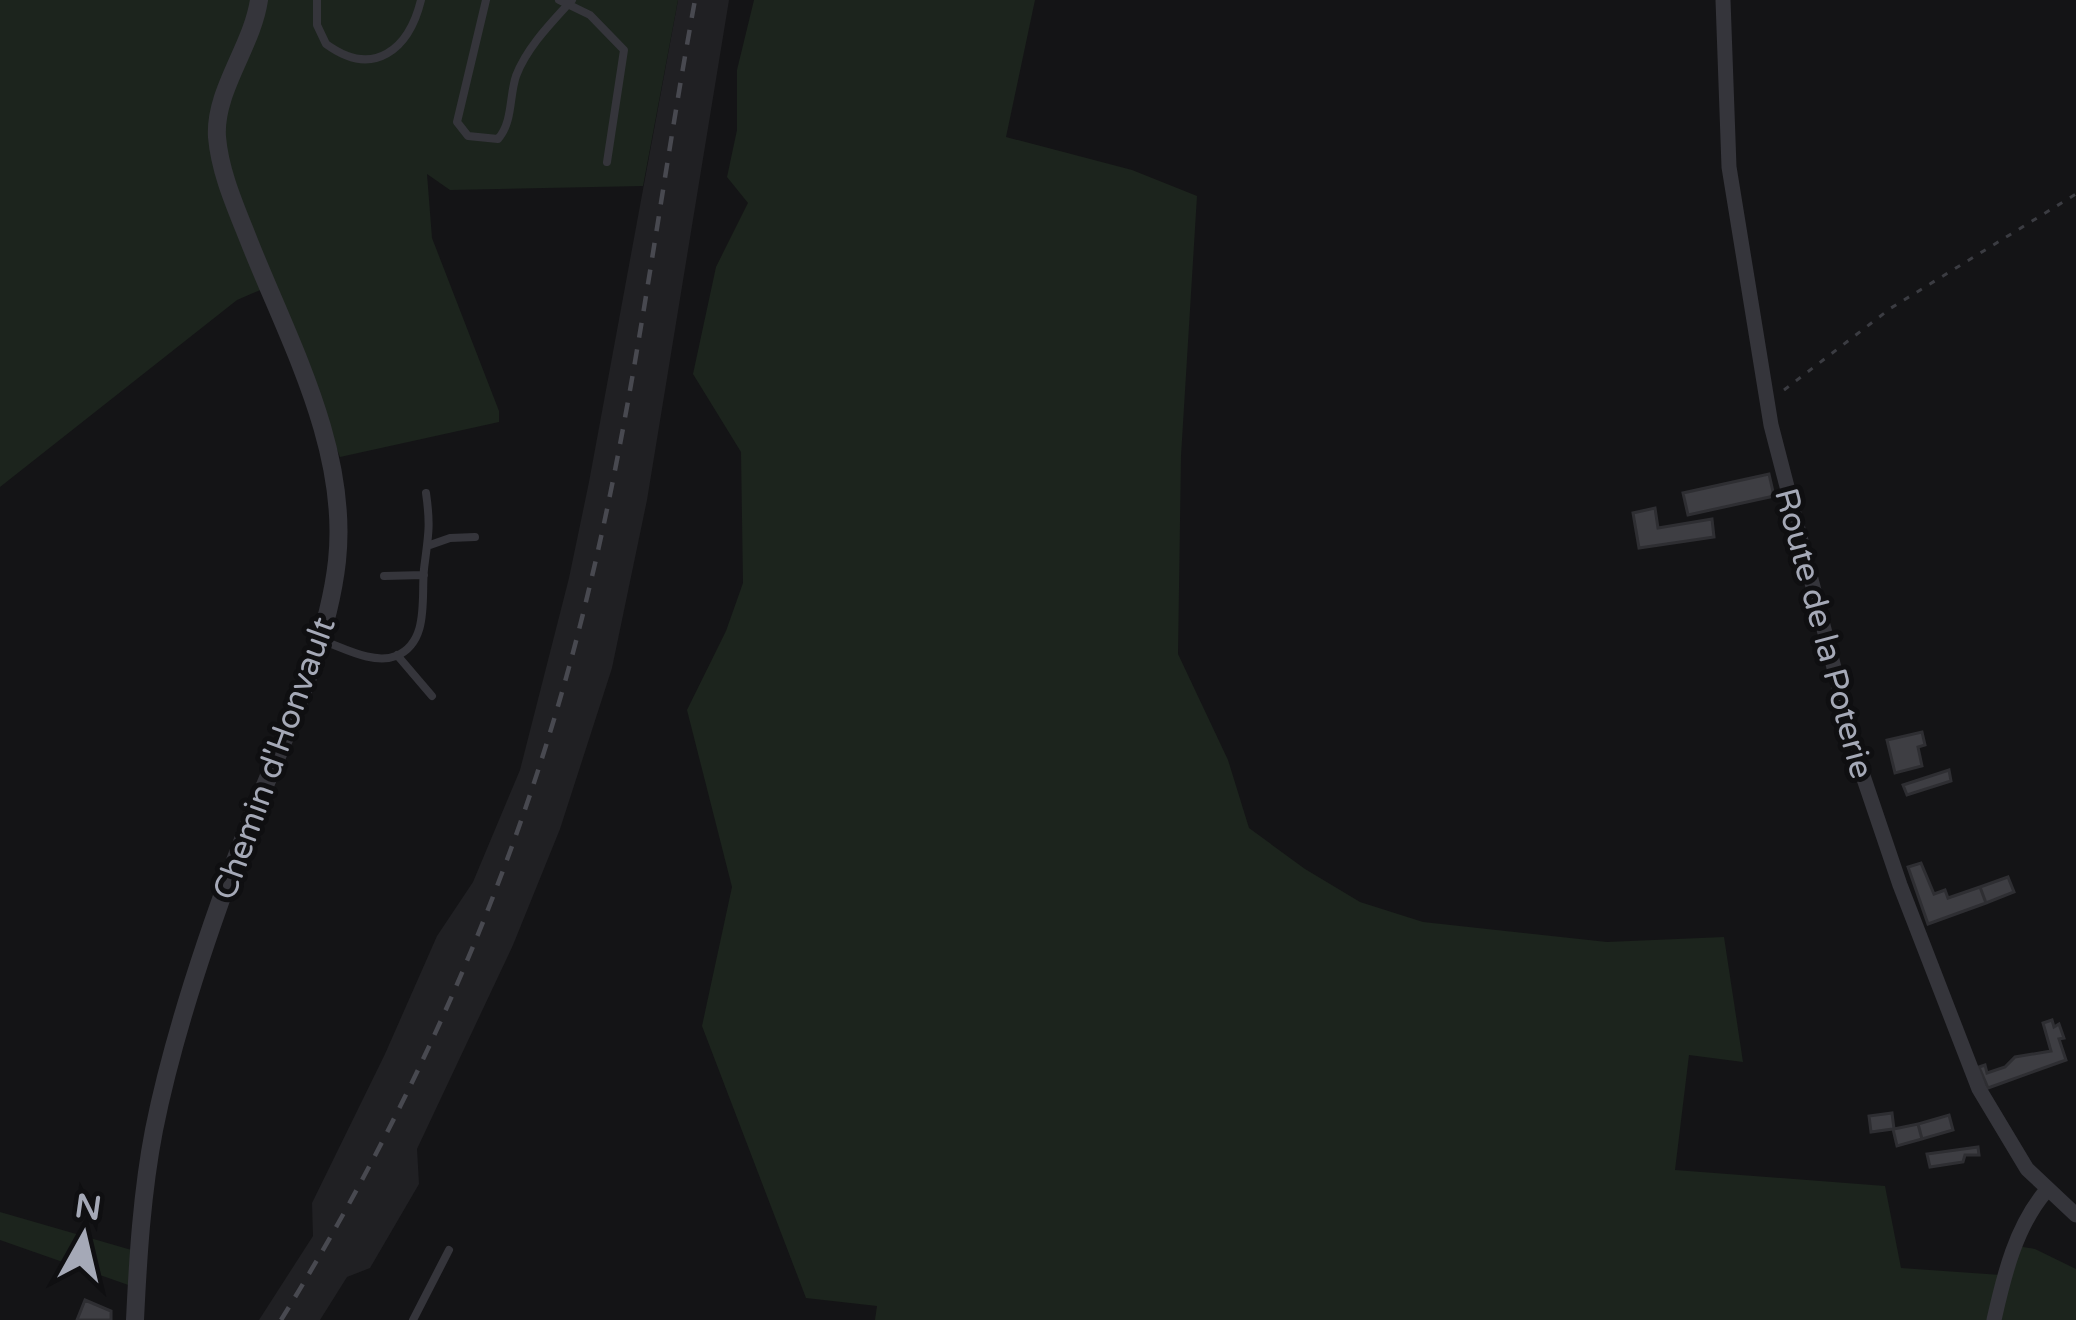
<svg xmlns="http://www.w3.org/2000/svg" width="2076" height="1320" font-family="'Varela Round',sans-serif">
	<rect width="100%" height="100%" fill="#141416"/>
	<!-- built -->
	<path fill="#202023" d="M678 0H729L647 500 612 668 560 829 513 945 417 1149 419 1184 370 1268 347 1277 320 1320H259L313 1236 312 1203 385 1054 437 936 473 882 520 770 569 578 589 482Z"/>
	<!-- green -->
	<path fill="#1c241d" d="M0 0H678L643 186 450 190 427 174 432 238 499 411V422L340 457 274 284 237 300 0 487Z
		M754 0H1035L1006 137 1132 170 1197 196 1181 456 1178 654 1228 760 1249 828 1305 869 1360 902 1423 922 1607 942 1724 937 1743 1062 1689 1055 1675 1170 1885 1186 1901 1268 2001 1275 2010 1245 2035 1249 2076 1269V1320H875L877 1306 806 1298 702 1026 732 887 687 710 726 631 743 583 741 452 693 374 716 267 748 203 727 177 737 130V70Z
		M0 1212 135 1251 134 1287 0 1240Z"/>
	<!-- building -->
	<path fill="#3e3e43" stroke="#2e2e32" stroke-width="3" d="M1769 474 1774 496 1688 515 1683 493Z
		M1655 508 1658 528 1712 519 1714 537 1639 548 1633 513Z
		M1922 732 1925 745 1918 747 1922 766 1895 773 1887 740Z
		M1949 770 1951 781 1907 795 1903 785Z
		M1921 863 1934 894 1945 890 1948 898 1980 887 1986 903 1928 924 1908 867Z
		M2008 877 2014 892 1986 903 1980 887Z
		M2052 1020 2054 1027 2059 1024 2064 1038 2059 1039 2066 1060 1988 1088 1979 1067 1985 1065 1987 1073 2005 1067 2015 1057 2051 1051 2043 1023Z
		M1892 1113 1894 1129 1918 1124 1922 1139 1897 1146 1893 1129 1871 1132 1869 1116Z
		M1949 1115 1953 1130 1922 1139 1918 1124Z
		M1978 1147 1979 1155H1965L1963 1162 1930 1167 1927 1154Z
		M85 1300 111 1311V1320H77Z"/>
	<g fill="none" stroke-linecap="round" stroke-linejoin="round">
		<!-- path -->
		<path stroke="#3b3c42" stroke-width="3" stroke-dasharray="6 9" stroke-linecap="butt" d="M1784 390 1891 308 2076 194"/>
		<!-- service -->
		<path stroke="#35353b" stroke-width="8" d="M317 0V25L326 44C374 79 409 49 421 0
			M486 0 457 122 468 136 498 139C513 122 509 97 516 76 527 47 552 22 572 0
			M559 0 590 15 624 50 607 162
			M430 545 450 538 475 537
			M384 576 424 575
			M321 640C342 647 373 665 396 656 430 642 421 597 424 569 428 536 431 528 426 493
			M397 655 432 696
			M413 1320 449 1250"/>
		<!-- minor -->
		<path stroke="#35353b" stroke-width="15" d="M1723 0 1729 167 1771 425 1859 764 1900 885 1979 1089 2027 1169 2076 1215
			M1994 1320C2004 1275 2016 1226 2046 1191"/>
		<!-- tertiary -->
		<path stroke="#35353b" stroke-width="18" d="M135 1320C138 1257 142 1192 154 1130 172 1040 203 947 235 861 269 767 326 660 337 561 349 449 289 342 249 241 236 208 220 173 217 137 214 91 252 47 259 0"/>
		<!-- rail -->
		<path stroke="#484950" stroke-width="4.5" stroke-dasharray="15 12" stroke-linecap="butt" d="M281 1320C421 1094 528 847 589 589 636 395 659 196 695 0"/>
	</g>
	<g text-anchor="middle" stroke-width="10" stroke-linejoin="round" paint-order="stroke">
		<!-- street labels -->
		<g font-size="33" fill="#a5a9b7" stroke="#0f0f11">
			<text transform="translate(1825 633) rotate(75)" y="12">Route de la Poterie</text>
			<text transform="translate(273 758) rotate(-70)" y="12">Chemin d'Honvault</text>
		</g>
	</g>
	<!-- north arrow -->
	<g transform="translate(84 1236) rotate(8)" stroke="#0f0f11" stroke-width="9" paint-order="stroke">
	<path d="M0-9L21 45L0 30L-21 45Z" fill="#a5a9b7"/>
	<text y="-18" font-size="33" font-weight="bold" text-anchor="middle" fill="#a5a9b7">N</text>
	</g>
</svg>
